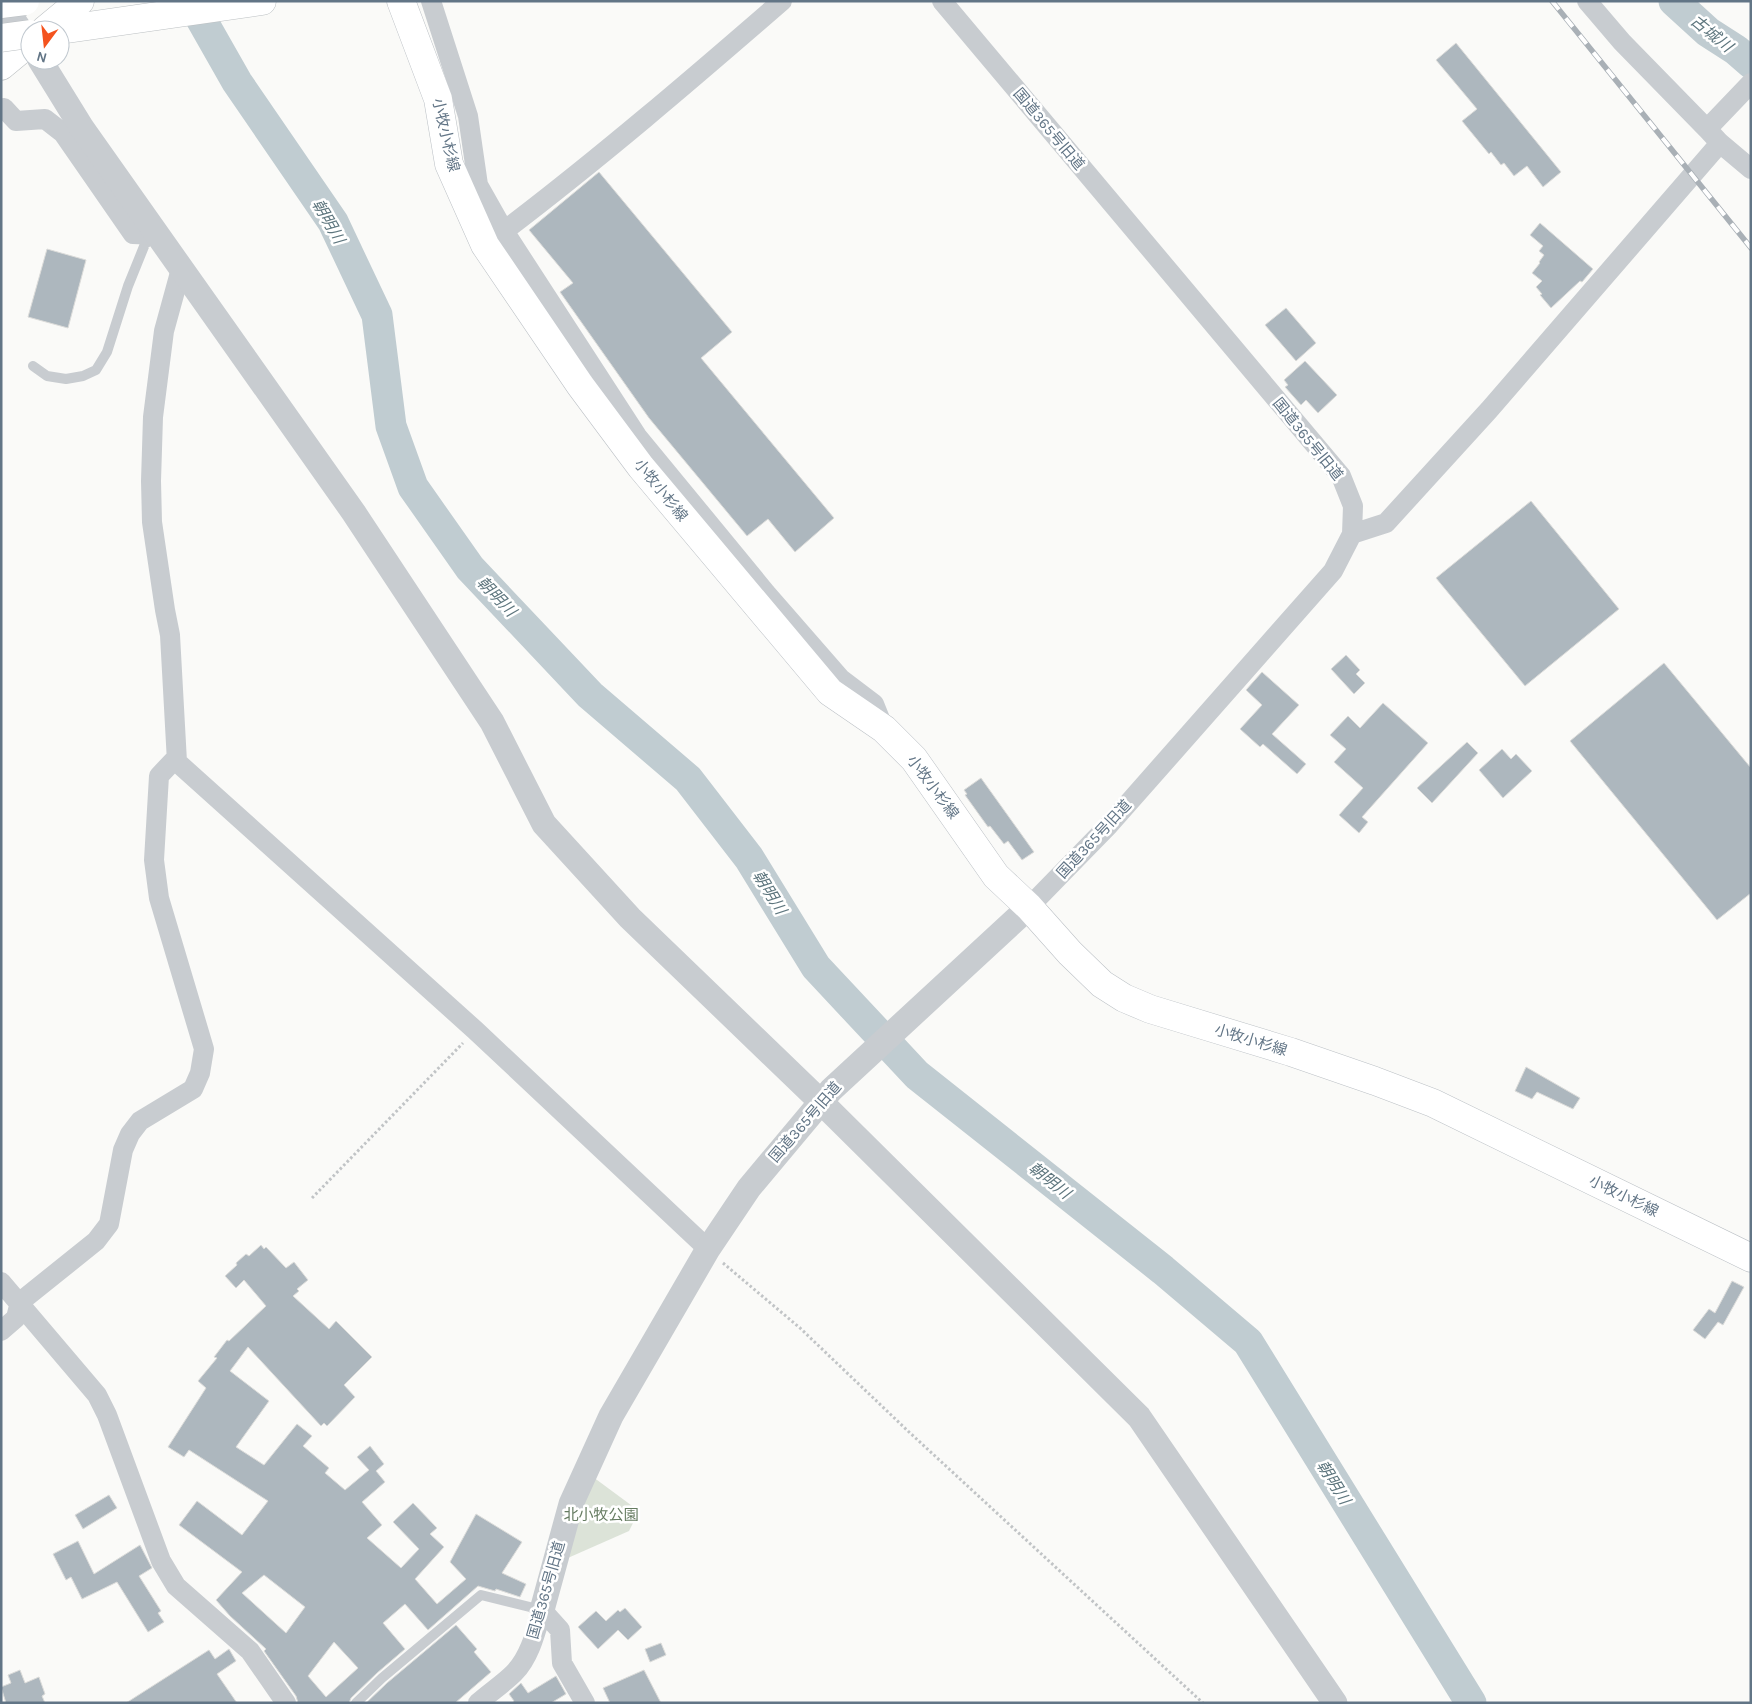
<svg xmlns="http://www.w3.org/2000/svg" width="1752" height="1704" font-family="Karla,'Noto Sans JP',sans-serif">
	<rect width="100%" height="100%" fill="#fafaf8"/>
	<!-- green -->
	<path fill="#dce3d8" d="M593 1477 639 1511 629 1531 561 1561Z"/>
	<g fill="none" stroke-linecap="round" stroke-linejoin="round">
		<!-- river -->
		<path stroke="#c0ccd1" stroke-width="31" d="M191 1 237 82 333 222 377 315 391 426 413 487 470 568 590 695 688 779 749 858 816 967 917 1075 1163 1270 1248 1342 1471 1703
			M1674 1 1708 32 1736 50 1751 63"/>
	</g>
	<!-- building -->
	<path fill="#adb7be" stroke="#dcdcda" fill-rule="evenodd" d="M1456 43 1561 172 1543 187 1527 166 1514 176 1504 163 1501 165 1491 152 1489 154 1462 121 1477 109 1436 60Z
		M599 172 732 332 701 358 834 518 795 552 768 519 747 536 649 418 560 292 573 283 529 230Z
		M1540 223 1593 269 1582 282 1580 281 1551 308 1540 295 1542 294 1536 287 1542 281 1532 273 1540 263 1539 262 1544 255 1539 251 1543 246 1530 235Z
		M47 249 86 260 68 328 28 317Z
		M1286 308 1316 343 1296 361 1265 325Z
		M1305 361 1337 395 1318 413 1306 400 1301 405 1285 387 1288 385 1284 380Z
		M1531 501 1619 609 1525 686 1436 578Z
		M1346 655 1360 670 1356 674 1365 683 1354 694 1331 669Z
		M1664 663 1751 768V893L1717 920 1570 741Z
		M1262 672 1299 705 1272 734 1306 764 1297 774 1263 744 1260 747 1240 729 1262 705 1246 690Z
		M1383 703 1428 743 1362 817 1368 822 1359 833 1339 815 1363 788 1334 762 1346 749 1330 735 1348 716 1360 728Z
		M1467 742 1478 753 1432 803 1417 788Z
		M1502 749 1511 759 1516 754 1532 771 1503 798 1479 770Z
		M981 778 1034 852 1022 860 1008 841 1004 844 990 826 988 827 965 795 967 794 964 790Z
		M1526 1067 1580 1098 1573 1109 1537 1092 1532 1099 1515 1091Z
		M261 1245 264 1249 266 1247 286 1268 294 1262 308 1280 297 1289 299 1291 293 1296 329 1329 336 1321 372 1357 344 1385 355 1397 327 1426 324 1423 321 1426 248 1347 230 1371 269 1401 236 1447 264 1465 297 1424 312 1436 303 1446 329 1468 325 1473 345 1490 369 1470 357 1457 370 1446 384 1464 376 1471 385 1482 362 1502 382 1525 367 1538 401 1568 419 1549 393 1522 413 1503 437 1528 430 1534 444 1547 415 1579 437 1604 466 1579 450 1562 476 1514 522 1542 502 1573 526 1584 520 1597 496 1589 495 1591 478 1586 428 1630 405 1604 383 1623 405 1649 377 1673 351 1698 349 1703H298L296 1696 264 1651 266 1649 230 1616 216 1600 242 1572 179 1525 197 1501 242 1535 268 1501 189 1450 184 1457 168 1447 206 1388 198 1381 217 1358 214 1357 227 1340 229 1341 266 1306 244 1280 236 1288 225 1276 237 1265 236 1263 246 1254 249 1256ZM264 1575 305 1607 286 1633 242 1593ZM334 1642 358 1668 326 1697 308 1676Z
		M1732 1281 1744 1287 1723 1325 1718 1322 1705 1339 1693 1330 1709 1309 1715 1313Z
		M109 1495 117 1508 83 1529 75 1515Z
		M78 1541 94 1574 140 1545 152 1568 139 1576 161 1611 158 1613 164 1622 148 1632 117 1582 82 1599 71 1577 66 1580 53 1554Z
		M625 1608 642 1627 628 1640 618 1630 598 1649 578 1627 596 1611 606 1621 618 1610 620 1612Z
		M456 1625 477 1649 474 1652 491 1672 455 1703H366L387 1683Z
		M661 1643 666 1655 650 1662 645 1649Z
		M229 1649 236 1661 217 1674 237 1703H126L209 1650 215 1659Z
		M20 1670 25 1683 39 1677 45 1694 42 1696 45 1703H6L1 1687 11 1683 8 1675Z
		M644 1670 661 1703H610L603 1688Z
		M556 1676 566 1694 551 1703H512L514 1701 509 1694 521 1683 528 1693Z"/>
	<g fill="none" stroke-linecap="round" stroke-linejoin="round">
		<defs>
			<path id="secondary" d="M401 1 438 99 449 164 485 245 580 385 641 467 830 692 884 729 914 759 996 876 1029 907 1070 953 1102 984 1124 998 1150 1009 1291 1052 1375 1081 1433 1103 1751 1258"/>
			<path id="trunk" d="M45 30 80 1
				M1 66 30 42"/>
			<path id="motorway" d="M60 30 262 1"/>
		</defs>
		<!-- secondary casing -->
		<use href="#secondary" stroke="#bcc1c6" stroke-width="29"/>
		<!-- trunk casing -->
		<use href="#trunk" stroke="#bcc0c3" stroke-width="29"/>
		<!-- motorway casing -->
		<use href="#motorway" stroke="#bcc0c3" stroke-width="29"/>
		<!-- path -->
		<path stroke="#c1c4c6" stroke-width="3" stroke-dasharray="2.5 2.5" stroke-linecap="butt" d="M312 1198 463 1043
			M723 1263 800 1328 909 1432 1203 1703"/>
		<!-- service -->
		<path stroke="#c8ccd0" stroke-width="10" d="M33 366 47 376 66 379 83 376 96 370 107 352 128 286 145 244 156 236
			M356 1703 382 1678 481 1595 542 1610"/>
		<!-- minor -->
		<path stroke="#c8ccd0" stroke-width="20" d="M431 1 468 116 478 185 504 231 637 436 766 593 841 679 874 704 884 729
			M942 1 1341 476 1353 506 1352 534 1333 571 1109 825 1029 907
			M1587 1 1622 42 1707 129
			M1751 83 1707 129 1720 143 1751 169
			M4 108 16 121 45 119 63 133 133 234 157 235
			M504 231C600 158 691 80 782 1
			M181 269 164 331 153 417 151 481 152 522 165 610 170 635 177 762 475 1030 708 1249
			M1352 534 1386 523 1489 410 1720 143
			M1 1282 97 1395 107 1415 161 1561 176 1586 250 1651 286 1703
			M1 1331 16 1318 20 1302 96 1241 109 1224 123 1150 130 1134 140 1121 193 1089 200 1073 204 1049 159 898 154 860 159 776 176 758
			M542 1610 560 1630 562 1663 585 1703
			M478 1703C489 1693 503 1684 514 1673 530 1657 536 1631 542 1610"/>
		<!-- tertiary -->
		<path stroke="#c8ccd0" stroke-width="25" d="M1 1 30 45
			M40 60 82 128 354 513 492 722 544 824 630 918 820 1101 1139 1417 1335 1703
			M542 1610 571 1504 611 1416 708 1249 749 1188 831 1090 1029 907"/>
		<!-- secondary -->
		<use href="#secondary" stroke="#fff" stroke-width="28"/>
		<!-- trunk -->
		<use href="#trunk" stroke="#fff" stroke-width="28"/>
		<!-- motorway -->
		<use href="#motorway" stroke="#fff" stroke-width="28"/>
		<defs>
			<path id="rail" d="M1552 1 1751 248"/>
		</defs>
		<!-- rail casing -->
		<use href="#rail" stroke="#a9b0b6" stroke-width="5.5"/>
		<!-- rail -->
		<use href="#rail" stroke="#fff" stroke-width="4" stroke-dasharray="11" stroke-linecap="butt"/>
		<defs>
			<path id="motorway-bridge" d="M1 4 25 1
				M1 38 30 34"/>
		</defs>
		<!-- motorway-bridge casing -->
		<use href="#motorway-bridge" stroke="#bcc0c3" stroke-width="29" stroke-linecap="butt"/>
		<!-- motorway-bridge -->
		<use href="#motorway-bridge" stroke="#fff" stroke-width="28"/>
	</g>
	<g text-anchor="middle" stroke-width="5" stroke-linejoin="round" paint-order="stroke">
		<!-- street labels -->
		<g font-size="15" fill="#627586" stroke="#fff">
			<text transform="translate(1049 129) rotate(50)" y="5">国道365号旧道</text>
			<text transform="translate(446 135) rotate(77)" y="5">小牧小杉線</text>
			<text transform="translate(1308 439) rotate(51)" y="5">国道365号旧道</text>
			<text transform="translate(661 490) rotate(51)" y="5">小牧小杉線</text>
			<text transform="translate(933 787) rotate(53)" y="5">小牧小杉線</text>
			<text transform="translate(1094 839) rotate(-47)" y="5">国道365号旧道</text>
			<text transform="translate(1251 1040) rotate(17)" y="5">小牧小杉線</text>
			<text transform="translate(805 1122) rotate(-49)" y="5">国道365号旧道</text>
			<text transform="translate(1624 1196) rotate(26)" y="5">小牧小杉線</text>
			<text transform="translate(546 1590) rotate(-74)" y="5">国道365号旧道</text>
		</g>
		<!-- park labels -->
		<g font-size="15" fill="#667c62" stroke="#fff">
			<text x="601" y="1520">北小牧公園</text>
		</g>
		<!-- water labels -->
		<g font-size="16" font-style="italic" fill="#5e767e" stroke="#fff">
			<text transform="translate(1712 33) rotate(39)" y="6">古城川</text>
			<text transform="translate(329 221) rotate(60)" y="6">朝明川</text>
			<text transform="translate(497 596) rotate(46)" y="6">朝明川</text>
			<text transform="translate(770 892) rotate(58)" y="6">朝明川</text>
			<text transform="translate(1050 1180) rotate(38)" y="6">朝明川</text>
			<text transform="translate(1334 1482) rotate(58)" y="6">朝明川</text>
		</g>
	</g>
	<!-- border -->
	<rect width="1752" height="1704" fill="none" stroke="#627586" stroke-width="5"/>
	<!-- north arrow -->
	<g transform="translate(45 45) rotate(195)"><circle r="24" fill="#ffffff" stroke="#c0c8cf"/>
	<path d="M0-4L9 19L0 12L-9 19Z" fill="#f4531e"/>
	<text y="-8" font-size="14" font-weight="bold" text-anchor="middle" fill="#627586">N</text>
	</g>
</svg>
